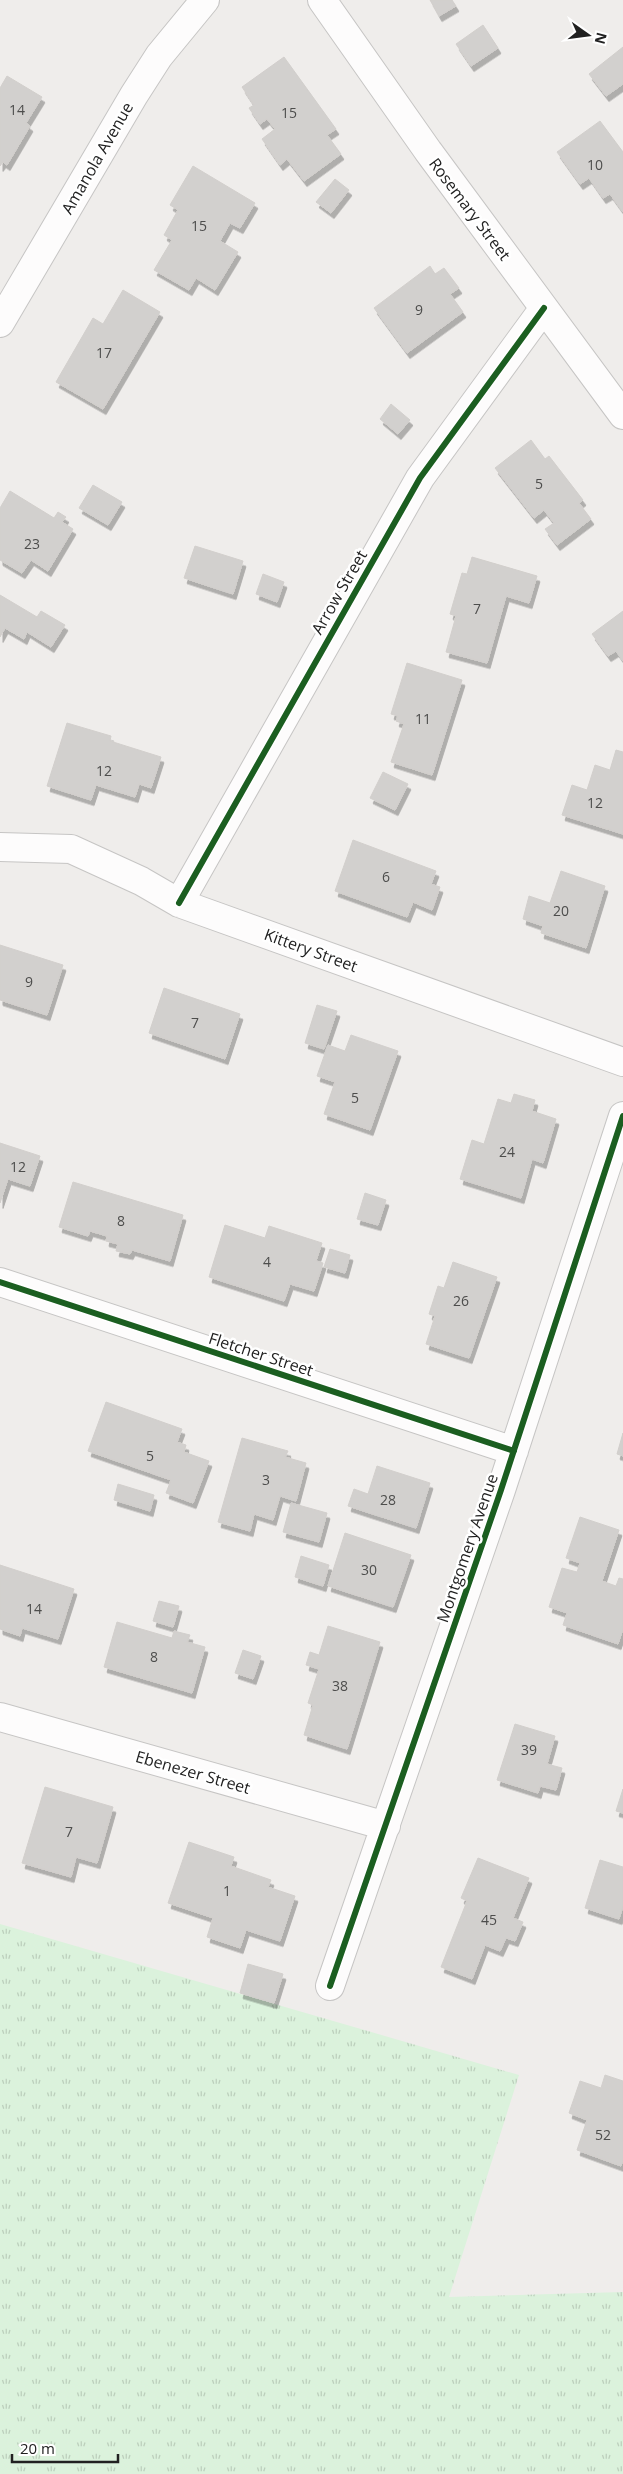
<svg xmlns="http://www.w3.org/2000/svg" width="623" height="2474" font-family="'Open Sans',sans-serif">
	<defs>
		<pattern id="park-tufts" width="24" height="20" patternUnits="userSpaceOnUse" patternTransform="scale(1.25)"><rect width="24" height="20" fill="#dbf2dc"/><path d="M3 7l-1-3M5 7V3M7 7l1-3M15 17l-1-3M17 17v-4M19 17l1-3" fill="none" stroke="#bccfbc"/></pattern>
		<filter id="shadow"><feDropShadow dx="3" dy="5.5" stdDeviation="0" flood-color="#0004"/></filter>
	</defs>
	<rect width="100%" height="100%" fill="#efedeb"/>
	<!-- park -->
	<path fill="url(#park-tufts)" d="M0 1924 519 2075 449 2297 623 2292V2474H0Z"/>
	<!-- building -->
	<path fill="#d2d0ce" stroke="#d2cfcc" filter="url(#shadow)" d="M430 0H452L456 6 439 16Z
		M483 25 498 48 471 66 456 44Z
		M623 47V84L606 96 589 74Z
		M284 57 336 129 327 135 341 154 304 181 287 159 280 165 262 139 275 129 267 119 260 124 249 108 254 105 242 87Z
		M7 76 42 97 26 123 30 126 7 165 3 162 0 166V88Z
		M600 121 623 152V212L610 194 603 198 589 178 580 184 557 152Z
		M193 166 255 203 240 228 230 223 220 241 238 252 215 290 196 278 189 290 154 270 172 240 164 235 178 210 170 205Z
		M335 179 349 190 331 213 316 202Z
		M430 266 435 274 444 268 459 288 450 294 463 312 407 353 374 308Z
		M123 290 160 312 103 409 56 382 93 318 103 324Z
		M391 404 410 420 398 434 380 419Z
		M531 440 545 459 549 456 583 500 579 503 591 519 557 545 545 529 554 523 544 510 534 518 495 468Z
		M93 485 122 502 108 525 79 508Z
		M10 491 54 518 58 512 66 517 62 522 73 529 48 571 31 560 22 573 0 560V508Z
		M195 546 243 561 233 594 184 578Z
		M472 557 537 576 529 603 506 596 487 663 446 652 456 616 450 614 462 573 467 574Z
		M263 574 284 582 277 602 256 594Z
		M0 595 37 617 41 611 65 625 51 647 27 632 24 639 5 628 0 637Z
		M623 611V661L616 651 608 656 592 634Z
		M407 663 462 680 432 775 391 762 404 724 396 721 398 716 391 714Z
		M67 723 111 736 110 741 161 757 151 788 139 784 135 797 96 785 91 800 47 786Z
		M616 750 623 752V834L562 815 572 785 587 790 595 765 610 770Z
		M383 772 408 784 395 810 370 798Z
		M353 840 436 871 431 884 440 887 432 910 413 902 407 917 335 891Z
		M561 871 605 886 586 948 541 933 543 926 523 919 529 896 550 903Z
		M0 945 63 965 47 1015 0 1000Z
		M164 988 240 1014 225 1059 149 1033Z
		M317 1005 337 1011 324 1049 305 1043Z
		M351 1035 398 1051 370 1130 324 1114 335 1082 317 1076 328 1045 345 1051Z
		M514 1094 535 1100 532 1111 556 1119 543 1163 532 1159 521 1198 460 1179 472 1140 484 1144 498 1099 511 1103Z
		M0 1143 40 1156 30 1186 8 1179 0 1203Z
		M73 1182 183 1215 170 1261 132 1250 130 1254 116 1251 118 1244 106 1241 107 1236 90 1231 88 1236 59 1227Z
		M365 1193 386 1200 378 1225 357 1219Z
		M225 1225 265 1238 269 1226 322 1243 316 1261 323 1263 314 1291 290 1284 284 1301 209 1277Z
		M330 1249 350 1255 345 1273 324 1267Z
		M453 1262 497 1277 469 1358 426 1344 435 1316 429 1314 438 1286 444 1288Z
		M106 1402 182 1429 177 1442 186 1445 184 1452 209 1461 193 1503 166 1493 171 1480 88 1451Z
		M623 1433V1456L617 1454Z
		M242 1438 288 1451 285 1457 306 1463 296 1501 280 1496 273 1520 254 1514 250 1531 218 1522Z
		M377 1466 430 1483 416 1528 348 1506 354 1489 368 1494Z
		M118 1484 154 1495 150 1511 114 1500Z
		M291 1503 327 1513 319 1542 283 1532Z
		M580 1517 619 1530 602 1581 616 1586 619 1578 623 1579V1629L618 1644 563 1625 567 1613 549 1607 562 1568 577 1572 580 1563 566 1558Z
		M345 1533 411 1555 393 1607 328 1586Z
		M301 1556 329 1565 323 1586 295 1577Z
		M0 1565 74 1589 58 1639 22 1628 20 1636 0 1629Z
		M159 1601 179 1606 173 1627 153 1621Z
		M117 1622 172 1638 174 1631 190 1635 187 1642 205 1647 192 1693 104 1667Z
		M328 1626 380 1642 347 1749 304 1735 313 1705 308 1703 319 1669 306 1665 310 1652 319 1655Z
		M243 1650 261 1656 253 1679 235 1673Z
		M515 1724 555 1736 547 1764 562 1768 556 1790 540 1786 538 1793 497 1780Z
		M45 1787 113 1807 97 1863 76 1857 71 1877 22 1863Z
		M623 1789V1813L616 1811Z
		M189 1842 234 1857 231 1866 271 1880 268 1887 295 1896 280 1941 246 1930 240 1948 207 1937 213 1918 168 1903Z
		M478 1858 529 1878 513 1918 523 1922 515 1941 506 1938 500 1951 485 1945 472 1979 441 1967 467 1901 461 1898Z
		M600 1860 623 1867V1906L619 1919 585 1908Z
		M248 1964 283 1974 274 2003 240 1993Z
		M605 2075 623 2081V2160L621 2166 577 2150 587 2120 569 2113 580 2081 601 2088Z"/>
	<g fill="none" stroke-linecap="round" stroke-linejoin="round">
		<defs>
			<path id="minor" d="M322 0 428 151 623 415
				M0 323 134 95 159 56 205 0
				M0 847 71 849 141 881 179 903 623 1062
				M179 903 420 478 544 308
				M0 1282 514 1451
				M0 1717 386 1826
				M330 1986 501 1490 623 1116"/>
		</defs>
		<!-- minor casing -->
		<use href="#minor" stroke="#c6c5c4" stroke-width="30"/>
		<!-- minor -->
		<use href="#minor" stroke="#fdfcfc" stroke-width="28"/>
		<defs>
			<path id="cycleway" d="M179 903 420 478 544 308
				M0 1282 514 1451
				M330 1986 501 1490 623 1116"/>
		</defs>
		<!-- cycleway casing -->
		<use href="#cycleway" stroke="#fff" stroke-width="9"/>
		<!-- cycleway -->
		<use href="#cycleway" stroke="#1b5e20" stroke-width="6"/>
	</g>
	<g text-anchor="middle" stroke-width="5" stroke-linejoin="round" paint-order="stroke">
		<!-- number labels -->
		<g font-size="14" fill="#4d4d4c">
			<text x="17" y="115">14</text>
			<text x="289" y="118">15</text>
			<text x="595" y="170">10</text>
			<text x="199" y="231">15</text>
			<text x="419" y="315">9</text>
			<text x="104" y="358">17</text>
			<text x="539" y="489">5</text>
			<text x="32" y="549">23</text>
			<text x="477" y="614">7</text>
			<text x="423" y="724">11</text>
			<text x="104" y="776">12</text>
			<text x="595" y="808">12</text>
			<text x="386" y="882">6</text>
			<text x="561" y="916">20</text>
			<text x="29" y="987">9</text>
			<text x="195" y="1028">7</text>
			<text x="355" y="1103">5</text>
			<text x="507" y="1157">24</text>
			<text x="18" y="1172">12</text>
			<text x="121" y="1226">8</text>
			<text x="267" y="1267">4</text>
			<text x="461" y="1306">26</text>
			<text x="150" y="1461">5</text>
			<text x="266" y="1485">3</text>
			<text x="388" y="1505">28</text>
			<text x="369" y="1575">30</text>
			<text x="34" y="1614">14</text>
			<text x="154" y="1662">8</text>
			<text x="340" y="1691">38</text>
			<text x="529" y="1755">39</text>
			<text x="69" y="1837">7</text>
			<text x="227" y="1896">1</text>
			<text x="489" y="1925">45</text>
			<text x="603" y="2140">52</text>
		</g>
		<!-- street labels -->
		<g font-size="16" fill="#212121" stroke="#fff">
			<text transform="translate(97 158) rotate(-60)" y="6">Amanola Avenue</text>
			<text transform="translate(470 209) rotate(53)" y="6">Rosemary Street</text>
			<text transform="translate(339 592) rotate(-60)" y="6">Arrow Street</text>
			<text transform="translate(311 950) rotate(20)" y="6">Kittery Street</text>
			<text transform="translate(261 1354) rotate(18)" y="6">Fletcher Street</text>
			<text transform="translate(467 1548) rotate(-71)" y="6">Montgomery Avenue</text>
			<text transform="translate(193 1772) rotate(16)" y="6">Ebenezer Street</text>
		</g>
	</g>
	<!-- north arrow -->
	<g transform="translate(588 35) rotate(104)" stroke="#ffffff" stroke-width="4" paint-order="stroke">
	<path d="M0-4L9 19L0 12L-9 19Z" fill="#212121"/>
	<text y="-8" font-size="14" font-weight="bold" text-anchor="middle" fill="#212121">N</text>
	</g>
	<!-- scale -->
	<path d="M12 2454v8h106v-8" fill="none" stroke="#212121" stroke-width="2.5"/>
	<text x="20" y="2454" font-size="15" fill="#212121" stroke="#ffffff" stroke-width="4" paint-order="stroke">20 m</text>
</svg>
